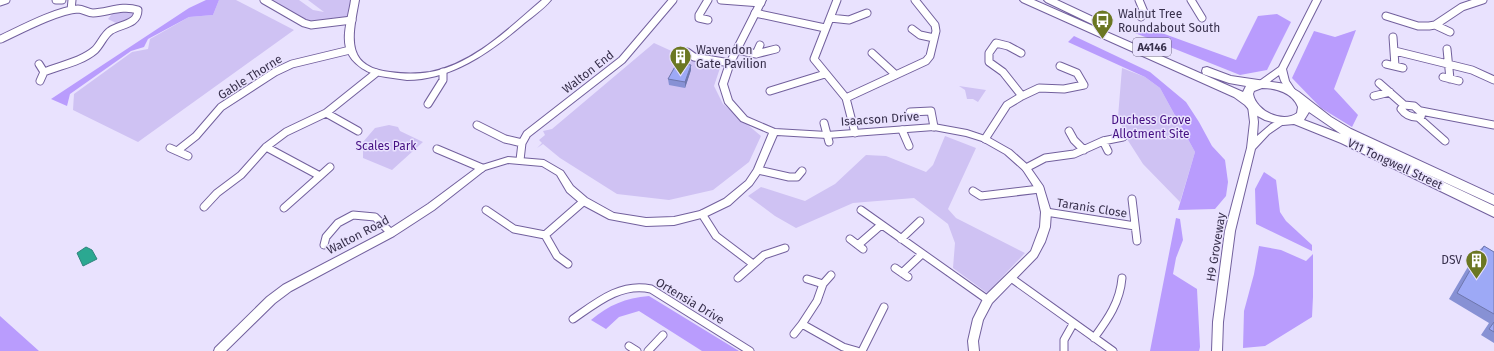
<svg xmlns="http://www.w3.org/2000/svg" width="1494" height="351" font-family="'Fira Sans',sans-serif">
	<rect width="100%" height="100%" fill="#e9e2fe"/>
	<!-- green -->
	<path fill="#cfc2f3" d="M219 0H236L294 30 138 142 73 110 74 94 132 52 148 49 150 39 189 17 213 15Z
		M271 0H299L313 10 324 12 308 0H354L349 18 316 22 307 21Z
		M128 9 135 11 134 18 118 24 108 19 112 14 110 12Z
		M654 43 689 59 720 68 714 86 723 104 761 136 749 162 713 190 669 200 617 194 560 158 543 144 537 148 542 143 539 140 545 135 543 131 552 129Z
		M1122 68 1145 77 1160 88 1195 152 1180 202 1143 164 1127 139 1118 117Z
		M959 86 986 90 978 102 973 99H967L965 90Z
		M389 125 398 127 400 131 423 142 392 170 363 158V142L375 128Z
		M945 136 976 148 948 209 956 218 1025 253 987 293 953 268 955 243 948 224 914 198 853 203 796 228 775 216 748 196 761 187 805 201 835 184 866 155 886 156 926 172 933 165Z"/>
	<!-- forest -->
	<path fill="#b99cfd" d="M206 0H219L213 15 189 17 148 39 144 47 131 51 70 94 67 106 51 99 189 8Z
		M1277 14 1291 22 1267 70 1240 75 1130 31 1137 24 1236 60 1258 16Z
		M1356 30 1334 89 1358 115 1352 127 1321 108 1292 78 1314 31 1335 37Z
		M1074 36 1150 72 1186 102 1199 122 1212 146 1225 160 1228 182 1226 196 1215 209 1178 210 1195 152 1160 88 1145 77 1068 42Z
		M1264 172 1276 180 1280 212 1286 221 1312 245V251L1256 224 1255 189Z
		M1176 218 1180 219 1183 240 1176 258 1173 274 1197 289 1200 347 1199 351H1150Z
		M1259 246 1281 250 1306 261 1313 254V297L1312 317 1265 346 1243 348 1244 311 1254 274Z
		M649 296 739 351H702L639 311 619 317 606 329 591 320C609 305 625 298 649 296Z
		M0 316 39 351H0Z"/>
	<!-- water -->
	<path fill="#2ba891" stroke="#2f847c" d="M86 247 92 250 97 259 83 266 77 253Z"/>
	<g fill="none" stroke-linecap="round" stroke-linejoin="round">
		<defs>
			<path id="minor" d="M56 0H62
				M264 0 304 23 311 25 352 20
				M708 0 699 15V18L708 20
				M721 0 761 3
				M837 0 814 59 846 98 855 133
				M1139 0 1144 12 1141 17
				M1191 0 1202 18
				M0 2 6 0
				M71 10 72 0
				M755 13 825 28
				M1386 16 1418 26H1429L1435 25 1462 7 1483 0
				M830 18 849 20 867 13
				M1435 25 1450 32
				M912 29 920 35 934 38
				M1393 37 1395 66
				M1 39C20 30 58 10 78 9 83 9 88 13 93 13 109 12 122 5 138 10 138 25 120 24 110 31 104 35 101 44 95 50 81 62 61 65 44 72
				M1447 49 1450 79
				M737 50 756 54 776 49
				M1395 51 1472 70 1494 80
				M687 52 694 57 730 63
				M872 53 896 75
				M1021 53 1008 46 996 43 989 53V62L1003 72 1022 96
				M756 54 760 45
				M39 64 44 72 40 81
				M1386 64 1403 68
				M1443 77 1459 81
				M1379 83 1404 105
				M770 91 825 74
				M1374 96 1390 92
				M846 98 926 61 930 56 936 31 935 25 915 0
				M428 104 443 80V72
				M1404 105 1414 106 1422 113 1421 117C1413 118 1406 116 1401 109Z
				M1421 111 1494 125
				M910 112 931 111 934 127
				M326 113 358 131
				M1419 118 1445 141
				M824 123 829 142
				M477 125 505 139 522 143
				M902 130 909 146
				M1069 131 1074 140 1084 150
				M985 139 1007 105 1022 96 1039 88 1064 89 1084 85 1077 73 1060 66
				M1103 141 1108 151
				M266 147 320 176 284 208
				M170 148 188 156
				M437 149 482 168
				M177 151 196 136 221 107 275 72 292 64 350 50
				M520 160 522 143 527 134 622 60 673 0
				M1026 168 1045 158 1074 154 1103 141 1123 137
				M758 170 789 177H797L802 171
				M320 176 330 167
				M973 191 981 196 1040 189
				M1132 199 1137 241
				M204 207 217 193 241 175 266 147 286 132 326 113 376 73
				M486 210 514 229 545 235 557 256 568 264
				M861 210 988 300
				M1046 212 1135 226
				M702 214 716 236 753 264
				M545 235 584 201
				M850 239 863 249
				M901 239 920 221
				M324 245 326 237 338 223 353 215 375 217 391 233
				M858 245 881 225
				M895 268 908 277
				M902 273 922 254
				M831 275 823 284 817 301 802 324 843 347 857 351
				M738 278 764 255 785 248
				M1011 278 1113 351
				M807 279 823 284
				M573 319C596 303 621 282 651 289L750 351
				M794 334 802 324
				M1094 338C1108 319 1120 302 1122 278
				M629 346 637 351
				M648 351 663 335
				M862 351 884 307
				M1064 351V340L1073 324"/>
			<path id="tertiary" d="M351 0H359C353 34 343 67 390 72 404 74 417 74 430 72 474 64 510 27 542 0H551C543 10 530 18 521 26 489 53 451 80 407 80 400 79 393 78 386 77 370 75 351 65 346 48 342 33 349 15 351 0Z
				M758 0H766L734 63 727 84 732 100 747 117 775 129 827 132 934 124 967 130 988 137 1011 150 1029 166 1043 186 1051 212 1050 227 1045 242 1037 257 992 303 983 320 978 341 979 351H969L968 341 973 319 984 297 1031 251 1040 227 1041 212 1036 190 1023 170 1005 154 982 141 966 136 934 130 827 138 777 135 761 172 752 185 730 205 705 217 674 225 646 226 609 219 581 204 567 192 557 175 542 166 508 163 485 170 434 210 394 236 291 291 275 303 226 351H214L215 348 267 297 283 285 388 230 428 204 479 166 508 157 544 160 563 171 573 186 587 198 614 213 646 218 674 217 700 211 724 199 746 181 754 169 769 133 741 121 725 103 719 84 726 63Z
				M1313 0H1321L1286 69 1289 81 1297 93 1296 95H1290L1281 81 1279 75 1264 86H1258L1257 84 1258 82 1279 67Z
				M1252 103 1256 106 1258 122 1257 136 1271 124 1284 118 1288 121 1269 134 1255 149 1235 231 1223 322 1222 351H1212L1213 322 1225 231 1247 148 1250 122 1248 106Z"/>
			<path id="trunk" d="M1020 0H1034L1243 92 1246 86 1229 83 1203 74 1202 71 1203 68 1207 67 1231 76 1286 84 1299 92 1331 117 1351 129 1494 195V205L1418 170 1494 206V217L1341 143 1294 124 1283 125 1265 120 1252 113 1245 105 1234 97 1022 2ZM1262 88C1276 88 1293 93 1298 107L1297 113C1283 124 1256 111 1253 94L1254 91ZM1309 112 1341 134 1304 120Z
				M1044 0H1057L1106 23 1107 25 1106 27H1098L1046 2Z"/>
		</defs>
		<!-- minor casing -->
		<use href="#minor" stroke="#72609d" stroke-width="9"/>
		<!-- tertiary casing -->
		<use href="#tertiary" stroke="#72609d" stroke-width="2"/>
		<!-- trunk casing -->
		<use href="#trunk" stroke="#72609d" stroke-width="2"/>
		<!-- minor -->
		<use href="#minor" stroke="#fff" stroke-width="7"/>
		<!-- tertiary -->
		<use href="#tertiary" fill="#fff" fill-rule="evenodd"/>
		<!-- trunk -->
		<use href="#trunk" fill="#fff" fill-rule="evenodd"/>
	</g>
	<!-- wall -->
	<path fill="#8791d4" d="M691 70 685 88 669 85 668 79Z
		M1484 246 1494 252V343L1481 335 1489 323 1449 299 1476 253Z"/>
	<!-- shaded-wall -->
	<path fill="#6e76ac" d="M691 65V70L685 88V82Z"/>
	<!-- building -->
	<path fill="#9da9f6" stroke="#6e76ac" d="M677 63 691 65 685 82 668 79Z
		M1484 246 1494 252V314L1457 293Z
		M1494 322V332L1489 329Z"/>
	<!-- icons -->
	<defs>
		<symbol id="bus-pin" viewBox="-11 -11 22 30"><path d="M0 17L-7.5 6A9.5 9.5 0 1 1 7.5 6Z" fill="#6b7722" stroke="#e9e2fe"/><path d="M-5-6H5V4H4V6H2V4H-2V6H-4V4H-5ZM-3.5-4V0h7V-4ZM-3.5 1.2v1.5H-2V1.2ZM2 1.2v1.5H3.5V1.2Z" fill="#fff"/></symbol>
		<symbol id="building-pin" viewBox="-11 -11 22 30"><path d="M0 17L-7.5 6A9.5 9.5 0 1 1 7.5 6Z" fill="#6b7722" stroke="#e9e2fe"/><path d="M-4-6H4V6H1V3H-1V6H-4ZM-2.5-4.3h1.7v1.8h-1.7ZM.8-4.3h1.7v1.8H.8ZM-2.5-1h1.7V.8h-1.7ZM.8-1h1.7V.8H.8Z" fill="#fff"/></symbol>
	</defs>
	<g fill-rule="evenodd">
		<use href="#bus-pin" x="1090" y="8" width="25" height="34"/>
		<use href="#building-pin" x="668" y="44" width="25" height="34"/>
		<use href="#building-pin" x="1464" y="248" width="25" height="34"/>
	</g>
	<g text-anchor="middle" stroke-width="3" stroke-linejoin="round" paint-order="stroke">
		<!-- shield labels -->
		<rect fill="#e9e2fe" stroke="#6d6581" stroke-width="1" x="1133" y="38" width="38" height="18" rx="3"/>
		<g font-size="11" font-weight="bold" fill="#38304c">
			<text x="1152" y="51">A4146</text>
		</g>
		<!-- poi labels -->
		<g font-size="12" fill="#38304c" stroke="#e9e2fe" text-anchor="start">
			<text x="1118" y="18">Walnut Tree<tspan x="1118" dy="14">Roundabout South</tspan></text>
			<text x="696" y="54">Wavendon<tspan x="696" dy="14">Gate Pavilion</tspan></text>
			<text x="1462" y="264" text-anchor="end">DSV</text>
		</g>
		<!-- street labels -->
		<g font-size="12" fill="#38304c" stroke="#e9e2fe">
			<text transform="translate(588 72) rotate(-38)" y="4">Walton End</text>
			<text transform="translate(250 77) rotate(-32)" y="4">Gable Thorne</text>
			<text transform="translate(880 119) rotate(-4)" y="4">Isaacson Drive</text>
			<text transform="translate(1395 164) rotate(25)" y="4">V11 Tongwell Street</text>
			<text transform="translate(1092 208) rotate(9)" y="4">Taranis Close</text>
			<text transform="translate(358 235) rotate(-28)" y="4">Walton Road</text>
			<text transform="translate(1216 247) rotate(-81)" y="4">H9 Groveway</text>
			<text transform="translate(690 301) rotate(31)" y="4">Ortensia Drive</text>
		</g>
		<!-- park labels -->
		<g font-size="12" fill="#451083" stroke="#e9e2fe">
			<text x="1151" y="124">Duchess Grove<tspan x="1151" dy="14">Allotment Site</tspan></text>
			<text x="386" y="150">Scales Park</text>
		</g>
	</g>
</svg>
